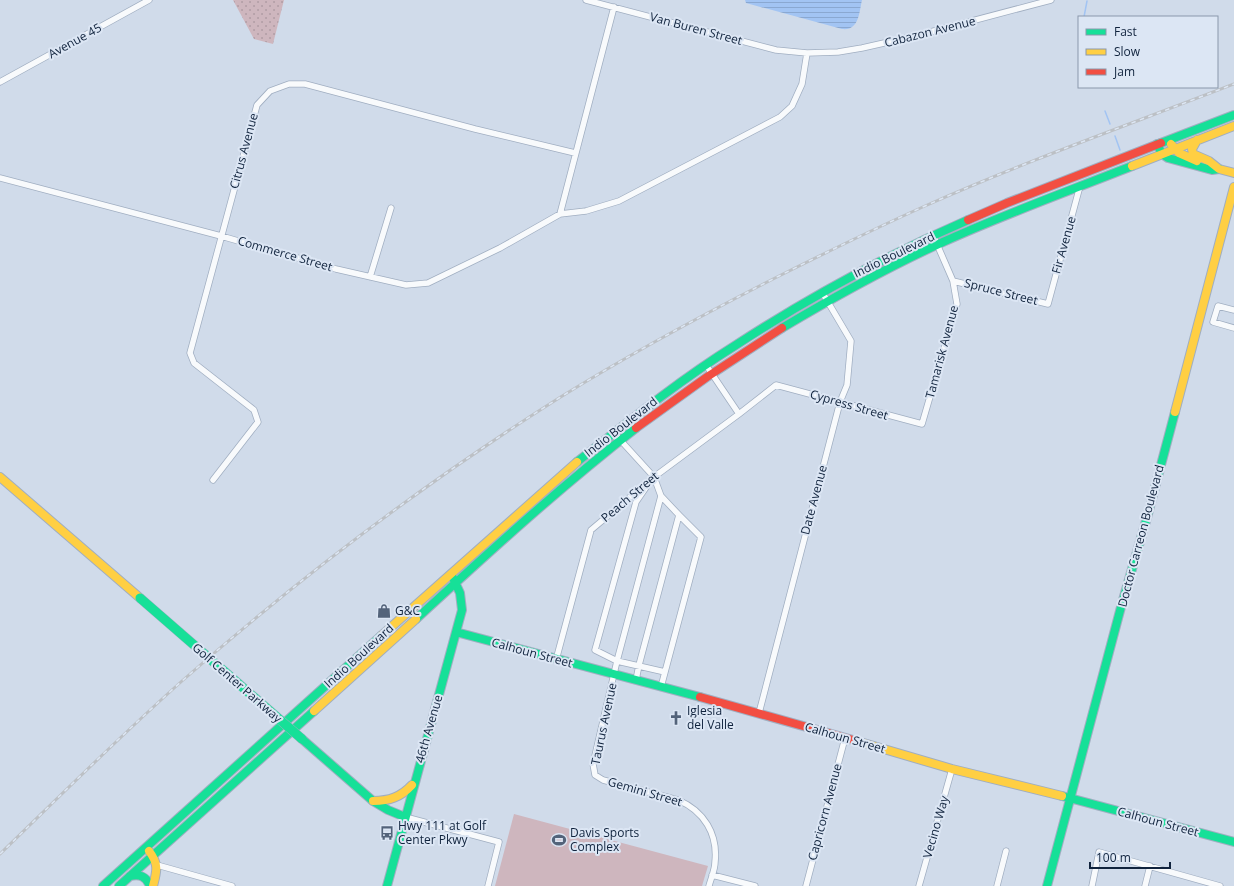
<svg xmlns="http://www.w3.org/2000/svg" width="1234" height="886" font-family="'Open Sans',sans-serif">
	<defs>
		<pattern id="park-dots" width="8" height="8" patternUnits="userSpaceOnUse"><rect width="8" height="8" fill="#ceb6be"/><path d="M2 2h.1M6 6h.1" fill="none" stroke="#b09ca4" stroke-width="1.8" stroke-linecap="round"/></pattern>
		<pattern id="water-rules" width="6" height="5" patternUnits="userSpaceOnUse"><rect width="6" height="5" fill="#a2c4f3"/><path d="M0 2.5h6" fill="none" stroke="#8aa8d1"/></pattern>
	</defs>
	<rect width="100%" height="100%" fill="#d0dbea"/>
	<!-- park -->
	<path fill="url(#park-dots)" d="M233 0H284L273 44 254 39Z"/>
	<!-- pitch -->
	<path fill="#ceb6be" d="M514 814 708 866 702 886H495Z"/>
	<!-- water -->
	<path fill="url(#water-rules)" d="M745 0H862C859 13 859 31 842 29L746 3Z"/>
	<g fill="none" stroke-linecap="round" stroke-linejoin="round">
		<!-- stream -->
		<path stroke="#a2c4f3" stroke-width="1.5" d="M1084 17 1087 1
			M1105 111 1110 124
			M1115 136 1120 150"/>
		<defs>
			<path id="street" d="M586 0 776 50 807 53 838 52 862 48 915 36 1051 0
				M0 82 149 0
				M0 178 221 236 336 269 406 285 428 283 500 248 560 214 586 211 619 201 780 117 792 106 802 84 807 53
				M560 214 614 7
				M370 277 391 208
				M953 281 1048 304 1080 186
				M1234 310 1218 306 1213 322 1234 328
				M706 365 739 414
				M613 432 654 477 661 496 679 515 639 665 636 680
				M213 480 258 422 254 410 194 363 190 353 257 105 270 91 289 84H305L475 129 575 153
				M649 483 636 502 595 650 617 661 665 672 701 537 679 515
				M661 496 617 661 593 764 595 775 603 780 678 800C704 811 718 834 715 862 715 870 711 878 709 886
				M556 660 591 530 654 477 739 414 776 385 922 424 957 304 953 281 933 235
				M661 687 665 672
				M759 713 840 402 847 385 851 341 822 292
				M405 817 499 842 488 886
				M157 865 232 886
				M712 875 755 886
				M806 886 845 738
				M919 886 952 769
				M997 886 1006 851
				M1092 886 1099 852 1220 886
				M1145 886 1150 866"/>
			<path id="fast" d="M1161 143 1234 115
				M1157 144 1162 154 1168 158 1212 170 1219 169
				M782 328C834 297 888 267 943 242 1005 214 1069 191 1132 166
				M577 462C629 421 680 380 736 345 810 297 887 255 968 220
				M416 619C488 553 559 488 636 428
				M456 632 700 697
				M302 739 373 801 388 810 405 817
				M1062 796 1234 842
				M130 876C140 874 146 876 150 886
				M103 886 381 636
				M119 886 314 711
				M387 886 462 610 460 593 453 578
				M1047 886 1121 607 1148 514 1175 412"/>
			<path id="slow" d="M1197 140 1192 149 1193 154 1209 161 1219 169 1234 173
				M1171 144 1179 153 1197 161
				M1132 166 1234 126
				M1175 412 1234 187
				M0 477 140 598
				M381 636 577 462
				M314 711 416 619
				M860 742 952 769 1062 796
				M373 801C389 801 401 797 412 785
				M149 851C159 864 157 871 153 886"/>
			<path id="jam" d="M968 220 1007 203 1161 143
				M636 428 707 377 782 328
				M700 697 860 742"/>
		</defs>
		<!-- street casing -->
		<use href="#street" stroke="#a0aec1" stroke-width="7"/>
		<!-- fast casing -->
		<use href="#fast" stroke="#a0aec1" stroke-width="10"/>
		<!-- slow casing -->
		<use href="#slow" stroke="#a0aec1" stroke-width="10"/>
		<!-- jam casing -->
		<use href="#jam" stroke="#a0aec1" stroke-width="10"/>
		<!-- street -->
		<use href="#street" stroke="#f8fafc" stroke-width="5.5"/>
		<!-- fast -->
		<use href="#fast" stroke="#16e098" stroke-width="8"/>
		<!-- slow -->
		<use href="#slow" stroke="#ffcf43" stroke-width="8"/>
		<!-- jam -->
		<use href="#jam" stroke="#f24e42" stroke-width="8"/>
		<defs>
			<path id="rail" d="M0 854C60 796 119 737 182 681 300 577 426 482 559 398 630 354 704 314 779 276 827 252 876 228 925 206 1026 161 1131 124 1234 84"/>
		</defs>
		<!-- rail casing -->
		<use href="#rail" stroke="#bcc0c5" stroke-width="3"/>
		<!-- rail -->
		<use href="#rail" stroke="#dce6f4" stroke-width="1.5" stroke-dasharray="4.5" stroke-linecap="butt"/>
		<defs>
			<path id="fast-bridge" d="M140 598 302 739"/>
		</defs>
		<!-- fast-bridge casing -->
		<use href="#fast-bridge" stroke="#a0aec1" stroke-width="10" stroke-linecap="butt"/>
		<!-- fast-bridge -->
		<use href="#fast-bridge" stroke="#16e098" stroke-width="9"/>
	</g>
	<!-- icons -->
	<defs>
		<symbol id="shop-bare" viewBox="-9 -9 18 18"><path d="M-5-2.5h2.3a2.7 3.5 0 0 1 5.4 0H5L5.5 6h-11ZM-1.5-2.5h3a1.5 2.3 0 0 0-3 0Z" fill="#53637a" stroke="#dce6f4" stroke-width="2.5" paint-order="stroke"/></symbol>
		<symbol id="church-bare" viewBox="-9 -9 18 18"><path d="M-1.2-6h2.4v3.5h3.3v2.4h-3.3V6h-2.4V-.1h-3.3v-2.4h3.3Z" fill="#53637a" stroke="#dce6f4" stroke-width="2.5" paint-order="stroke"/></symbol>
		<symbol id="bus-bare" viewBox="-9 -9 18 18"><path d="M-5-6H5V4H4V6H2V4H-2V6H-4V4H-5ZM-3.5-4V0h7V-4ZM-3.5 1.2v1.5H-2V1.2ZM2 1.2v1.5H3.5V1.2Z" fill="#53637a" stroke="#dce6f4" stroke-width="2.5" paint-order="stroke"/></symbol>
		<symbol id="stadium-bare" viewBox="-9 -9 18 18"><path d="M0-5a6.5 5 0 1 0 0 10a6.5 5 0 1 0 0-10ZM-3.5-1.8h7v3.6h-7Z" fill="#53637a" stroke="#dce6f4" stroke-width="2.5" paint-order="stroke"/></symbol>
	</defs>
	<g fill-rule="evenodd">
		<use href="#shop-bare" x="374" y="601" width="20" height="20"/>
		<use href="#church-bare" x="666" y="708" width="20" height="20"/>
		<use href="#bus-bare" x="377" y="823" width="20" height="20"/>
		<use href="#stadium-bare" x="549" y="830" width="20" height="20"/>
	</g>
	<g text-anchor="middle" stroke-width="4" stroke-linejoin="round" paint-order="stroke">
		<!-- street labels -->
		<g font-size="12" fill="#10233d" stroke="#dce6f4">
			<text transform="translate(696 29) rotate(15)" y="4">Van Buren Street</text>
			<text transform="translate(930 32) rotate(-14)" y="4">Cabazon Avenue</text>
			<text transform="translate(75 41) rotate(-29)" y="4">Avenue 45</text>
			<text transform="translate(244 151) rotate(-75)" y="4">Citrus Avenue</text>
			<text transform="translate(1064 245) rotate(-74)" y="4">Fir Avenue</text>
			<text transform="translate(285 254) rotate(16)" y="4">Commerce Street</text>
			<text transform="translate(894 255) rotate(-26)" y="4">Indio Boulevard</text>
			<text transform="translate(1001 292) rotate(14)" y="4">Spruce Street</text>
			<text transform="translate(942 352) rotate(-75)" y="4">Tamarisk Avenue</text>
			<text transform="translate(849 405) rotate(16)" y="4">Cypress Street</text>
			<text transform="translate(621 427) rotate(-38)" y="4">Indio Boulevard</text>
			<text transform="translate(630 497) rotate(-40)" y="4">Peach Street</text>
			<text transform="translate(814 500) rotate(-75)" y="4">Date Avenue</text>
			<text transform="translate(1141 536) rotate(-75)" y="4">Doctor Carreon Boulevard</text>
			<text transform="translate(532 653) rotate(15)" y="4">Calhoun Street</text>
			<text transform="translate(359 656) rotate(-42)" y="4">Indio Boulevard</text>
			<text transform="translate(237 683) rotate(41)" y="4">Golf Center Parkway</text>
			<text transform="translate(604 724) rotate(-78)" y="4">Taurus Avenue</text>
			<text transform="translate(429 729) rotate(-74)" y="4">46th Avenue</text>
			<text transform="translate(845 738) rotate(16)" y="4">Calhoun Street</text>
			<text transform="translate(645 792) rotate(16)" y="4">Gemini Street</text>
			<text transform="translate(825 812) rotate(-75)" y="4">Capricorn Avenue</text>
			<text transform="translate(1158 822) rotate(15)" y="4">Calhoun Street</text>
			<text transform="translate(936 827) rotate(-74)" y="4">Vecino Way</text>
		</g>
		<!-- poi labels -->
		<g font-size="12" fill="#10233d" stroke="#dce6f4" text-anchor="start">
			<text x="395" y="615">G&amp;C</text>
			<text x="687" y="715">Iglesia<tspan x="687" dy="14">del Valle</tspan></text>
			<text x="398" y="830">Hwy 111 at Golf<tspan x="398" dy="14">Center Pkwy</tspan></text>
			<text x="570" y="837">Davis Sports<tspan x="570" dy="14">Complex</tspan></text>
		</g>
	</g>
	<!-- legend -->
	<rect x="1078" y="16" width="140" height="72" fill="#dce6f4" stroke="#8a98ab"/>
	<rect x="1086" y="29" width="20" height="6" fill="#16e098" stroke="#8a98ab"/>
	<text x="1114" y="36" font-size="12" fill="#10233d">Fast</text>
	<rect x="1086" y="49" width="20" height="6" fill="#ffcf43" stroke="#8a98ab"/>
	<text x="1114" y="56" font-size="12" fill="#10233d">Slow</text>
	<rect x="1086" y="69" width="20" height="6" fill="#f24e42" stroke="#8a98ab"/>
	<text x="1114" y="76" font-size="12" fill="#10233d">Jam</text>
	<!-- scale -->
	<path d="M1090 862v6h80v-6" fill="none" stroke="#10233d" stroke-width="2"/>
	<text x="1096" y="862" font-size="12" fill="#10233d" stroke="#dce6f4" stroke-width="3" paint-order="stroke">100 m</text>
</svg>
